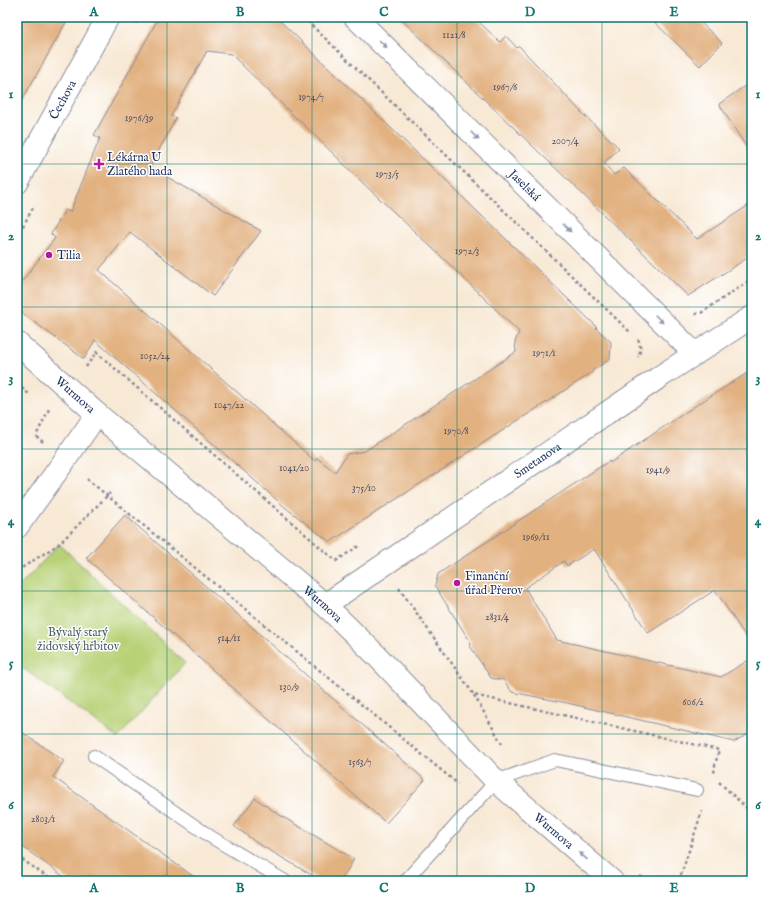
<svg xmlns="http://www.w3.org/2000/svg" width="769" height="898" font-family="'IM FELL English',serif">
	<rect width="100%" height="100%" fill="#fff"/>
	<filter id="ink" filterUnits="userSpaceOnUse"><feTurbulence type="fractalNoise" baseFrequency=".025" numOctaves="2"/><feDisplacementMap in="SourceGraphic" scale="8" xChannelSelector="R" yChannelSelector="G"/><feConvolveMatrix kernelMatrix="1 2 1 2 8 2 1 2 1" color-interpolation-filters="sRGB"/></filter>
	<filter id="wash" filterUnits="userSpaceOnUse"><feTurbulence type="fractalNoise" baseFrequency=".012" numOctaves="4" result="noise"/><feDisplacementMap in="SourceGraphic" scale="16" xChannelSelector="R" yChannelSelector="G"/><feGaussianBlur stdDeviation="0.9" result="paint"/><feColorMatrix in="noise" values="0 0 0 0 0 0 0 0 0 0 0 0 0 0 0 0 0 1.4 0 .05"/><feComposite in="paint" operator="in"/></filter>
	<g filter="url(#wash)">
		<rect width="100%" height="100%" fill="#f8e9d5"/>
		<!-- green -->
		<path fill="#b8d176" stroke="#6a806a" d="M59 544 185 663 118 738 17 664V589Z"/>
		<g id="blocks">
			<!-- building -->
			<path fill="#e2b180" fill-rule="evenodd" d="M17 17H69L17 109Z
				M159 17H276L597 327 596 328 611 342 610 359 592 371 593 372 330 542 286 508 95 340 84 359 17 309V288L55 238 51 234 65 210 70 212 100 138 94 135ZM207 51 231 54 297 119V118L364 184 446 261 519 332 515 342 516 352 365 451 347 454 335 472 317 458 315 461 99 270 130 232 213 296 261 231 150 167 176 118 171 116Z
				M399 17H474L500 42 506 36 517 48 519 46 583 114 619 148 604 163 614 175 624 168 697 239 752 203V255L688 296Z
				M649 17H695L722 43 700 66Z
				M752 81V156L719 104Z
				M752 370V646L715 590 648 633 594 549 567 566 564 561 525 588 557 640 721 677 752 658V731L734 742 567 703 512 692 503 679 501 680 491 678 470 646 471 643 435 586 438 574 609 461 610 463 695 406Z
				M125 515 425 780 386 823 86 558Z
				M17 729 64 761 53 777 200 881H70L17 843Z
				M255 798 278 814 354 859 341 881H322L257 843 234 826Z"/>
		</g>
	</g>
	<g filter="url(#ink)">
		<use href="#blocks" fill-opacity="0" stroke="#8a8c9a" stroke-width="1"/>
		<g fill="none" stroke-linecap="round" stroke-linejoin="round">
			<defs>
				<path id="lane" d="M94 756 211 837 285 881
					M405 881 496 781 555 760 697 790"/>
				<g id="street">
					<path id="s1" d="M355 17 695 354"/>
					<path id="s2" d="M17 183 108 17"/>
					<path id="s3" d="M17 343 97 414 325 605 376 655 496 781 612 881"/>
					<path d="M17 527 65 460 97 414"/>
					<path id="s4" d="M325 605 661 376 752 317"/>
				</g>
			</defs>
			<!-- lane casing -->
			<use href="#lane" stroke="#8a8c9a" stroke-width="14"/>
			<!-- street casing -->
			<use href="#street" stroke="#8a8c9a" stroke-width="24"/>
			<!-- path -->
			<path stroke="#8a8c9a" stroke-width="2.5" stroke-dasharray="3 3" stroke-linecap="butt" d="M303 17 630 332
				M136 23 140 17
				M17 237 34 206
				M695 314 701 313 752 279
				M638 339C641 345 641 351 638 357
				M86 367 96 352 336 561 360 545
				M17 384 29 394
				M43 442 36 436 49 409
				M87 479 458 784
				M17 571 59 544 110 493
				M399 588 474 695 719 750 715 765 714 774
				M474 695 502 744
				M719 782 752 813
				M17 856 53 881
				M640 876 646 881
				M679 881 702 811"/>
			<!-- lane -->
			<use href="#lane" stroke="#fff" stroke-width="12"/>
			<!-- street -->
			<use href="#street" stroke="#fff" stroke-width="22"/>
		</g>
		<!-- one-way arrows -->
		<defs><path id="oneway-solid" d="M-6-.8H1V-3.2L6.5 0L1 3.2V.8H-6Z"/></defs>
		<g fill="#8d97ae">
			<use href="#oneway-solid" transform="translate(383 44) rotate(45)"/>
			<use href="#oneway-solid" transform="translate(475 136) rotate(45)"/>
			<use href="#oneway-solid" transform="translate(567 228) rotate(45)"/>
			<use href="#oneway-solid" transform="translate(659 319) rotate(45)"/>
			<use href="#oneway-solid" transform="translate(583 856) rotate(-139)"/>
		</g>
	</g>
	<!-- grid -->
	<path fill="none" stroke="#0f766e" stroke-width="1" stroke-opacity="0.55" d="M167 17V881M312 17V881M457 17V881M602 17V881M17 164H752M17 307H752M17 449H752M17 591H752M17 734H752"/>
	<!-- markers -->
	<g fill="#b5179e" stroke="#fff" stroke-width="1.5">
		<path d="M97 158h4v4h4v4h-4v4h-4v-4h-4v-4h4z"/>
		<circle cx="49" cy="255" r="4"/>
		<circle cx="457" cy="583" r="4"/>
	</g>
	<g text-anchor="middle" stroke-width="3" stroke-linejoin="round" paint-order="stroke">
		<!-- number labels -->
		<g font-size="10" fill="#4d5066">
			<text x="454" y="38">1121/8</text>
			<text x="505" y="90">1967/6</text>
			<text x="311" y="100">1974/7</text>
			<text x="139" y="121">1976/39</text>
			<text x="565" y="144">2007/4</text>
			<text x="387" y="177">1973/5</text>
			<text x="467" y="254">1972/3</text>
			<text x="544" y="356">1971/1</text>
			<text x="155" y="359">1052/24</text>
			<text x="229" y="408">1047/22</text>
			<text x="456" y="434">1970/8</text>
			<text x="294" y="471">1041/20</text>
			<text x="658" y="473">1941/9</text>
			<text x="364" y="491">375/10</text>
			<text x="536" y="540">1969/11</text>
			<text x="497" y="620">2831/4</text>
			<text x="229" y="641">514/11</text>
			<text x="289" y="690">130/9</text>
			<text x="693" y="705">606/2</text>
			<text x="360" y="765">1563/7</text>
			<text x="43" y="822">2803/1</text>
		</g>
		<!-- street labels -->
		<g font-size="12" fill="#1b2f5e" stroke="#fff">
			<text dy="4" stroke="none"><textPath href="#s2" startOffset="95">Čechova</textPath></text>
			<text dy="4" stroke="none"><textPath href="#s1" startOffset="239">Jaselská</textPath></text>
			<text dy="4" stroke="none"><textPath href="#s3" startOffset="78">Wurmova</textPath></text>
			<text dy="4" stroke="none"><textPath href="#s4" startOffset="257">Smetanova</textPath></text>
			<text dy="4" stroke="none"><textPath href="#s3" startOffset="402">Wurmova</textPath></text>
			<text dy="4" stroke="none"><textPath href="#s3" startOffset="726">Wurmova</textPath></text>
		</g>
		<!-- poi labels -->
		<g font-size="12" fill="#1b2f5e" stroke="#fff" text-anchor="start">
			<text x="107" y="161">Lékárna U<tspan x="107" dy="14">Zlatého hada</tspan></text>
			<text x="57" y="259">Tilia</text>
			<text x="465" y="580">Finanční<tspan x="465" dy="14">úřad Přerov</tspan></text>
		</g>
		<!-- park labels -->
		<g font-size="12" fill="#4a6065" stroke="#fff">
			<text x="78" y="636">Bývalý starý<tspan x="78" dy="14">židovský hřbitov</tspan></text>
		</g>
	</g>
	<!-- margin -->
	<rect width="769" height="898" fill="none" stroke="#fff" stroke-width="44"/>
	<rect x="22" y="22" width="725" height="854" fill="none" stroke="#0f766e" stroke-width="1.5"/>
	<g font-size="13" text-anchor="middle" font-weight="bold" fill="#0f766e">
		<text x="94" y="16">A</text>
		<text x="240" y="16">B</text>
		<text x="384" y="16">C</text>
		<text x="530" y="16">D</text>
		<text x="674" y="16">E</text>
		<text x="11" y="98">1</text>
		<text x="758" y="98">1</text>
		<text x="11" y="240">2</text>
		<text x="758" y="240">2</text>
		<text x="11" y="382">3</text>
		<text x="758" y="382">3</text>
		<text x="11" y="525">4</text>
		<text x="758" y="525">4</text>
		<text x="11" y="667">5</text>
		<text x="758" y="667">5</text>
		<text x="11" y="809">6</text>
		<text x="758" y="809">6</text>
		<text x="94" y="892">A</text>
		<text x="240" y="892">B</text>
		<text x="384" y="892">C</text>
		<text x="530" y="892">D</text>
		<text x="674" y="892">E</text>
	</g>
</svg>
